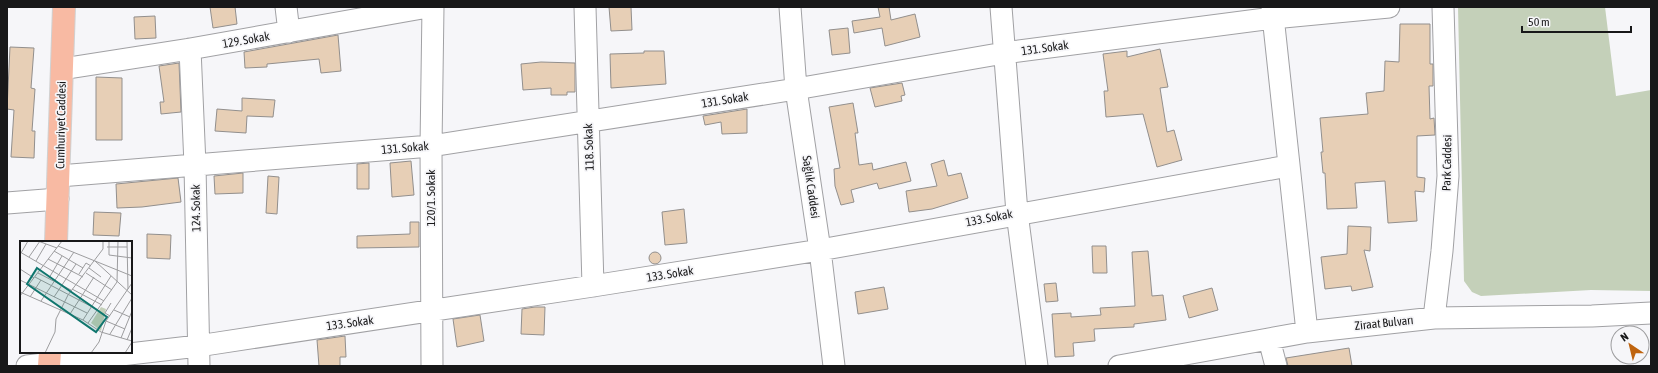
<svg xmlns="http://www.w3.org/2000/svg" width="1658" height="373" font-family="'Asap Condensed',sans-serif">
	<rect width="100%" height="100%" fill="#f6f6f9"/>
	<!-- green -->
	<path fill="#c4d0b9" d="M1458 7H1605L1616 96 1651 90V291L1591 290 1481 296 1472 292 1464 281Z"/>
	<!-- building -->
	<path fill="#e7cfb6" stroke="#928f8d" d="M210 7H235L237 24 213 28Z
		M609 7H631L632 30 611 31Z
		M878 7H889L891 20 915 14 920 37 885 46 882 28 854 33 852 21 880 17Z
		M155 16 156 38 135 39 134 17Z
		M1400 24H1430V64H1433V86H1429L1430 119 1434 118 1435 135 1417 136V177L1425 178 1424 192 1415 191 1417 221 1388 223 1385 181 1355 183 1357 208 1327 209 1325 173H1323L1321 152H1323L1320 118 1368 114 1366 93 1384 91 1385 61 1399 62Z
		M848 28 850 53 832 55 829 30Z
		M338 35 341 71 321 73 319 59 267 64V67L245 68 244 52Z
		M10 47 34 48 31 88 35 89 32 131H35L34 158 11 157 14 110 7 109Z
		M1160 49 1168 87 1160 88 1167 132 1174 130 1182 160 1157 167 1143 114 1106 117 1104 91H1108L1103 54 1127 51V57Z
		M644 51H664L666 84 611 88 610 54 644 53Z
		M541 62 575 63V92H567V95H551V88L523 90 521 64Z
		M179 63 181 112 161 114 160 102H164L159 66Z
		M96 77 122 78V140H96Z
		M902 83 905 95 901 96 902 101 875 107 870 88Z
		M242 98 275 100 273 117 247 116 246 133 215 131 217 109 242 111Z
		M853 103 858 133H855L859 165 872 163 873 170 906 162 911 181 879 189 877 183 851 190 854 202 841 205 835 186 834 169 840 168 829 107Z
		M747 109V133L722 134 721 122 705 125 703 116Z
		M944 160 948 176 961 173 968 198 932 209 909 212 906 191 937 186 931 164Z
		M411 161 414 195 392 197 390 163Z
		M369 163V189H357V164Z
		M243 173V193L215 194 214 176Z
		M268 176 279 177 277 214 266 213Z
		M178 178 181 202 142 207 117 208 116 184Z
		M684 209 687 243 665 245 662 212Z
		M94 212 121 213 119 236 93 235Z
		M410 222H419V247L357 248V236L410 234Z
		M1348 226 1371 227 1370 251 1364 250 1373 287 1352 291 1351 286 1325 289 1321 257 1347 254Z
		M147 234 171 235 170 259 147 258Z
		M1092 246H1106L1107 273H1093Z
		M1148 251 1152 296 1163 295 1166 320 1134 324V327L1094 329 1095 341 1073 343 1074 356 1055 357 1052 314 1071 313V317L1101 315 1100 308 1135 306 1132 252Z
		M649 258a6 6 0 1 1 12 0a6 6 0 1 1-12 0Z
		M1056 283 1058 301 1046 302 1044 284Z
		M884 287 888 309 858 314 855 292Z
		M1212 288 1218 310 1189 318 1183 296Z
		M535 307H545L544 335 521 334 522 309Z
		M480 315 484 341 457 347 453 319Z
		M345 336 346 357H340V366H319L317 340Z
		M1349 348 1352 366H1288L1286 358Z"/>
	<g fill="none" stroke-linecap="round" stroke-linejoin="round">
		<defs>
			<path id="minor" d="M286 7 289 32
				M585 7 593 286
				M790 7 796 89 820 250 834 366
				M1001 7 1017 213 1037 366
				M1272 7 1307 332
				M190 49 195 165 199 366
				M62 69 190 49 428 7
				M59 176 431 146 796 89 1004 53 1273 18 1389 7
				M7 203 58 199
				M1434 318 1442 251 1448 176 1443 7
				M1269 339 1276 366
				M27 366 198 346 593 286 820 250 1288 166
				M432 366 431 146 433 7
				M1119 366 1307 332 1434 318 1592 316 1651 313"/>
			<path id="major" d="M56 242 64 7
				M49 366 50 352"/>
		</defs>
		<!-- minor casing -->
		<use href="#minor" stroke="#a1a1a4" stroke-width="23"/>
		<!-- major casing -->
		<use href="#major" stroke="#d1d1d1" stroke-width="24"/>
		<!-- minor -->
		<use href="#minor" stroke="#fff" stroke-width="21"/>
		<!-- major -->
		<use href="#major" stroke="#f8baa3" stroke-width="22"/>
	</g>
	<g text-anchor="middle" stroke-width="3.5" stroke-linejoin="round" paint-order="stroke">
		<!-- street labels -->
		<g font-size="12" fill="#181819" stroke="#f6f6f9">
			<text transform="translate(246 40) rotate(-10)" y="4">129. Sokak</text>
			<text transform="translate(1045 48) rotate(-8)" y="4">131. Sokak</text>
			<text transform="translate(725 100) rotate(-9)" y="4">131. Sokak</text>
			<text transform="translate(61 125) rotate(-89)" y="4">Cumhuriyet Caddesi</text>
			<text transform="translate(589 147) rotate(-92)" y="4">118. Sokak</text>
			<text transform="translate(405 148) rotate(-5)" y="4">131. Sokak</text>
			<text transform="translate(1447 163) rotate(-89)" y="4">Park Caddesi</text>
			<text transform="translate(811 187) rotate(82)" y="4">Sağlık Caddesi</text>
			<text transform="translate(431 198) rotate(-90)" y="4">120/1. Sokak</text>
			<text transform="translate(196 208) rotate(-91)" y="4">124. Sokak</text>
			<text transform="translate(989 218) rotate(-11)" y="4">133. Sokak</text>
			<text transform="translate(670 274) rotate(-9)" y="4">133. Sokak</text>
			<text transform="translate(350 323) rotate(-8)" y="4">133. Sokak</text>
			<text transform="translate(1384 323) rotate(-6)" y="4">Ziraat Bulvarı</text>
		</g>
	</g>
	<!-- overview -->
	<g transform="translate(20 241)">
		<rect width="112" height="112" fill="#f6f6f9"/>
		<path d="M81 66 86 68 81 90 71 82Z" fill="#c4d0b9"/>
		<path fill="none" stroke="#9d9d9f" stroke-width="1" d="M18 0 37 7M89 0V14L112 17M107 0 108 48M38 5 112 35M87 6H107M34 10 63 27M0 11 84 60M1 12 8 0M9 16 20 0M28 18 63 36M16 20 26 3M75 20 112 54M69 27 81 36M0 28 14 37M18 32 51 49M66 32 92 49M59 33 66 22 71 25M15 36 78 69M29 37 42 15M0 39 67 72M52 48 82 64M0 51 63 79 81 91 112 100M0 55 42 0M10 56 21 39M34 56 56 23M21 60 54 11M94 69 110 76M50 73 74 36M90 75 85 72 91 62M63 79 91 35M86 80 105 88M68 82 97 41 98 0M90 93 112 57M101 97 112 70M107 99 112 87M25 112 35 91 36 78 48 54 83 8V0M71 112 79 101 86 80 112 42M105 112 112 101"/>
		<path fill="#0f766e" fill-opacity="0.15" stroke="#0f766e" stroke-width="2" d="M17 27 87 76 76 91 7 43Z"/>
		<rect width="112" height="112" fill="none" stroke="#181819" stroke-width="2"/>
	</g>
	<!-- border -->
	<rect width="1658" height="373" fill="none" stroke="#181819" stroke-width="16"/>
	<!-- north arrow -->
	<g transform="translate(1630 345) rotate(325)"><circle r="19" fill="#f6f6f9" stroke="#9d9d9f"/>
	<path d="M0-3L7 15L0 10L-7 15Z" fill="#bf640f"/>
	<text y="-6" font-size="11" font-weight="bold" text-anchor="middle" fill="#181819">N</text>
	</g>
	<!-- scale -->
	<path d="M1522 26v6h109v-6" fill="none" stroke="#181819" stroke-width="2"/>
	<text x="1528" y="26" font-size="12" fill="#181819" stroke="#f6f6f9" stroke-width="3" paint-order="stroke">50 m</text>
</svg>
